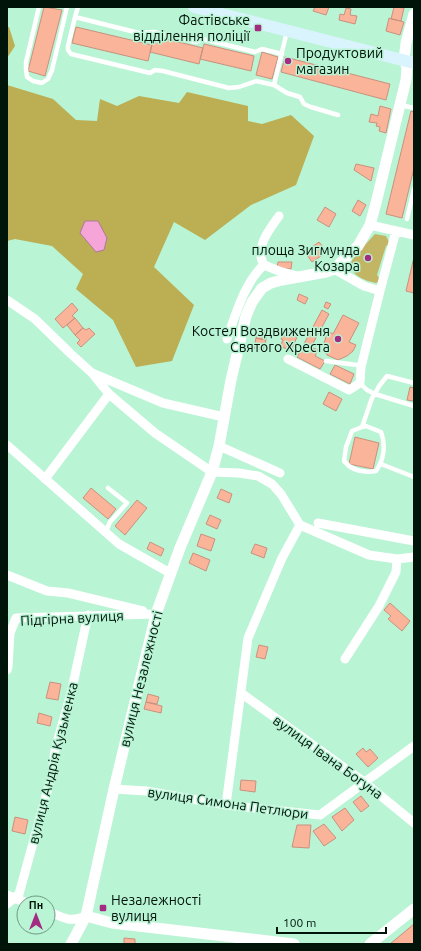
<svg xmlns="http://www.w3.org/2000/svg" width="421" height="951" font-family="Ubuntu,sans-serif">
	<rect width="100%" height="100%" fill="#b9f4d5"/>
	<!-- green -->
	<path fill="#c2b665" d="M375 234 386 236 390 244 386 246 377 275 380 279 379 282 376 283C365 281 352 276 350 264L354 257Z"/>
	<!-- forest -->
	<path fill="#bbae53" d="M7 27H9L15 46 7 58Z
		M7 85 53 99 76 120 97 121 100 99 117 106 139 96 179 103 187 92 248 106V121L262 124 291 115 314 136 296 185 251 205 205 240 174 222 154 267 194 305 172 361 136 367 113 320 76 289 83 274 52 246 15 239 7 241Z"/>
	<!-- water -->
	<path fill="#f5a5d8" stroke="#ac7a9a" d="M85 221H98L107 238 104 250 96 252 80 233Z"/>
	<!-- building -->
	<path fill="#fab499" stroke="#c9917d" d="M44 7 62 10 45 76 28 71Z
		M315 7H329L326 15 313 11Z
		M394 7 404 8 401 21 391 19Z
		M346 8 351 9 350 15 357 16 355 24 339 20 340 14 344 15Z
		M389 18 404 22 400 35 386 31Z
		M76 27 152 45 148 61 72 43Z
		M154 36 203 48 199 64 150 52Z
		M204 44 254 56 251 71 200 59Z
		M262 52 278 57 272 79 256 75Z
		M285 57 390 84 386 100 281 72Z
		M380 106 391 109 386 133 379 131 380 127 376 126 377 123 369 122 371 114 378 116Z
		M411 111 414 112V168L402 218 386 214Z
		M356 164 374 168 371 181 354 170Z
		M358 200 366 205 360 216 352 211Z
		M325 207 336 214 329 227 317 220Z
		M319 242 327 252 312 262 305 252Z
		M414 257V293L406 291Z
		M278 262H292L291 269 277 268Z
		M299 294 308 298 305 304 297 300Z
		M326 302 331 304 328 309 324 307Z
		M72 303 78 310 72 316 75 318 63 328 55 319Z
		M322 310 329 314 311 347 318 350 315 356 325 361 320 369 297 357Z
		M343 315 359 323 349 342 356 345 353 351 347 356 338 360 327 355 323 346 328 331 333 334Z
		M75 318 83 328 75 335 67 325Z
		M83 328 86 330 89 328 95 334 81 347 77 343 80 340 75 335Z
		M259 329 268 332 266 340 256 338Z
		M287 332 297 337 291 351 280 346 283 340 281 339 283 335 285 336Z
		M256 338 266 340 263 350 254 348Z
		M335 365 354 374 350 384 330 374Z
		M410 387 414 388V401L407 400Z
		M329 392 342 399 336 411 323 404Z
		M355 437 379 443 373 469 349 464Z
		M91 488 116 509 108 519 83 498Z
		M221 489 232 494 229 503 217 498Z
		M137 500 147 508 125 535 115 526Z
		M210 515 221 520 217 529 206 524Z
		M201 534 215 539 211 551 197 546Z
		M150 542 164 549 161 556 147 549Z
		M255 544 267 548 264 558 251 553Z
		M193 553 210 560 206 571 189 563Z
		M390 603 410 621 402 631 388 619 391 616 384 610Z
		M259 645 268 647 265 659 256 657Z
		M50 682 61 684 58 700 46 698Z
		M148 694 159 697 157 704 146 702Z
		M146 702 162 706 161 713 144 709Z
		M39 713 52 717 50 726 37 723Z
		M363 748 366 752 370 749 378 758 368 767 356 754Z
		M241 780 256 781 255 792 240 790Z
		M361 796 369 806 361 812 353 802Z
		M345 808 354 820 342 831 332 817Z
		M15 817 28 820 25 834 12 831Z
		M324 824 336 838 324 846 313 831Z
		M297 825H311L309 848 292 847Z
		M414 924V944H390Z
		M124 938 135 939V944H121H124Z"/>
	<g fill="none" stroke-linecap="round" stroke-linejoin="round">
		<!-- service -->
		<path stroke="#fff" stroke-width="4.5" d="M39 7 26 62V70L27 77 33 81 42 83 48 79 52 70 67 7
			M78 7 75 17 139 33 154 32 196 42 203 39 255 52 262 49 282 54
			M75 17 68 46V50L71 54 150 73 155 70 163 71 229 88 239 87 256 81 274 85 287 93 300 97 304 104 311 107 338 115
			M274 85 287 31
			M400 105 414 108
			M407 219 414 189
			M326 361 357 365 361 367
			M360 383 367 390 375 394 372 398 362 427 352 431 346 447 344 461C352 471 364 473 376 471 384 460 386 445 381 432L366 426 362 427
			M414 383 387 376 379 386 375 394 414 406
			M381 464 414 477
			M106 531 110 522 127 503 108 488"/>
		<!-- minor -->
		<path stroke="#fff" stroke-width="9" d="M370 225 414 235
			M264 265 279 271 297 276
			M334 269 364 286 380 291 396 231
			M7 300 35 319 71 354 92 373 163 403 224 417
			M227 339C235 316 245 281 264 265 254 248 269 230 279 216
			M288 359 349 390 360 383 361 367 380 291
			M92 373 109 394 155 433 212 472 239 473 258 476 272 484 281 494 300 525 369 555 397 559 414 557
			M7 445 119 544 170 573
			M219 446 280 473
			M45 479 109 394
			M318 523 414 541
			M7 575 47 591 68 593 143 611
			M345 659 379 606 396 572 397 559
			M7 670 8 667 10 633 16 618 156 614
			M241 693 364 782 414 823
			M114 789 146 791 226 805 320 815 414 746
			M226 805 248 638 282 558 300 525
			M7 895 27 903
			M7 904 19 894 52 774 55 750 71 693 88 615
			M48 911C64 918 69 923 86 916"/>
		<!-- tertiary -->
		<path stroke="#fff" stroke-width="11" d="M86 916 112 923 294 944
			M71 944 86 916 114 789 156 614 180 548 212 472 219 446 231 380 246 316 252 302 262 288 271 283 282 280 326 272 334 269 358 246 370 225 376 203 406 80 407 67 404 60 406 43 414 14
			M370 944 414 909"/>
		<!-- secondary -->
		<path stroke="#daf4fd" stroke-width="12" d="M194 7 414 63"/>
	</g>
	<!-- markers -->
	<g fill="#a32b82" stroke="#b9f4d5" stroke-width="1.5">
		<rect x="254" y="24" width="8" height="8" rx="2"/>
		<circle cx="288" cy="61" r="4"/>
		<circle cx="368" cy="258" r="4"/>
		<circle cx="338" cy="339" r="4"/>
		<rect x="99" y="904" width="8" height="8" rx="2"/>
	</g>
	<g text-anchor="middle" stroke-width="3" stroke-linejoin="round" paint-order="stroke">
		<!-- poi labels -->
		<g font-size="14" fill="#00140a" stroke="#b9f4d5" text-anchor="end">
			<text x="250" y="25">Фастівське<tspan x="250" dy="16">відділення поліції</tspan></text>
			<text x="296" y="58" text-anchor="start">Продуктовий<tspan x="296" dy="16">магазин</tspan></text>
			<text x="360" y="255">площа Зигмунда<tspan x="360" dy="16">Козара</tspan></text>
			<text x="330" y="336">Костел Воздвиження<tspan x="330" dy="16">Святого Хреста</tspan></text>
			<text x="111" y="905" text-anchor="start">Незалежності<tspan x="111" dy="16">вулиця</tspan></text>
		</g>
		<!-- street labels -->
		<g font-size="14" fill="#00140a" stroke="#b9f4d5">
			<text transform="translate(72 618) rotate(-3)" y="5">Підгірна вулиця</text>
			<text transform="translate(141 679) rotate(-76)" y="5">вулиця Незалежності</text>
			<text transform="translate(328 757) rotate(36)" y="5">вулиця Івана Богуна</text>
			<text transform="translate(53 763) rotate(-76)" y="5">вулиця Андрія Кузьменка</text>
			<text transform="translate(228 803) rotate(8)" y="5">вулиця Симона Петлюри</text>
		</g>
	</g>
	<!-- border -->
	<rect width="421" height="951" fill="none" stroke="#00140a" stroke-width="16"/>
	<!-- north arrow -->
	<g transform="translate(36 915)"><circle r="19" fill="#b9f4d5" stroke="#6f9a84"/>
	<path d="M0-3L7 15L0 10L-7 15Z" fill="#a32b82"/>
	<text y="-6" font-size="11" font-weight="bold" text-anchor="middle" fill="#00140a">Пн</text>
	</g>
	<!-- scale -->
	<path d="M277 927v6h109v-6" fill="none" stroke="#00140a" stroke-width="2"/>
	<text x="283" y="927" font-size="12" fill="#00140a" stroke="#b9f4d5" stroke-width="3" paint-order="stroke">100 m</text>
</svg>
